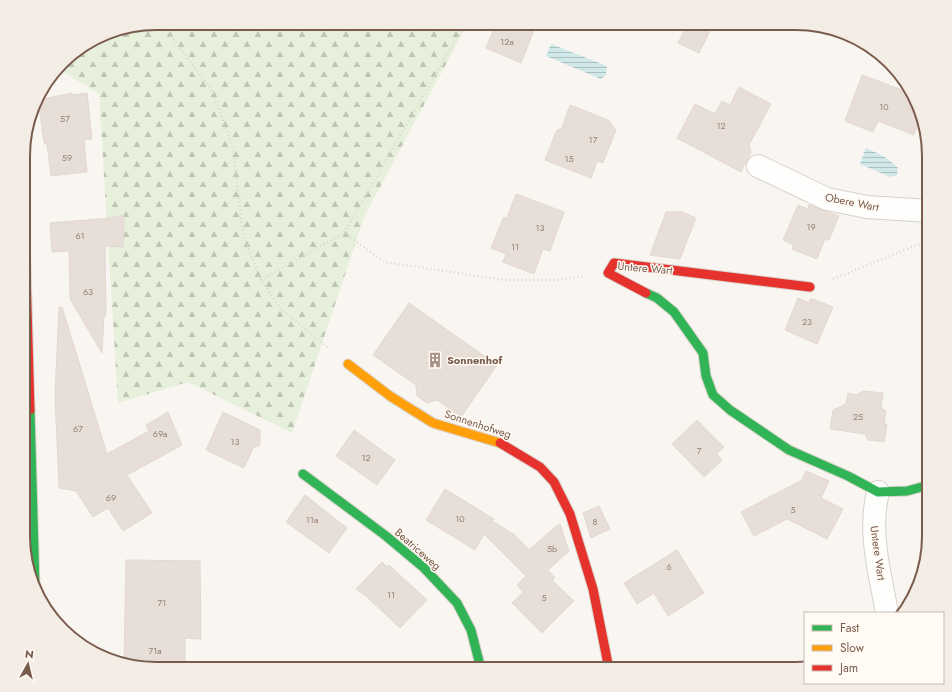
<svg xmlns="http://www.w3.org/2000/svg" width="952" height="692" font-family="Jost,sans-serif">
	<defs>
		<pattern id="forest-firs" width="22" height="20" patternUnits="userSpaceOnUse"><rect width="22" height="20" fill="#e7f0db"/><path d="M5 1l3.5 6h-7zM16 11l3.5 6h-7z" fill="#c0c6b4"/></pattern>
		<pattern id="water-rules" width="6" height="5" patternUnits="userSpaceOnUse"><rect width="6" height="5" fill="#d0e8ea"/><path d="M0 2.5h6" fill="none" stroke="#aebfc0"/></pattern>
	</defs>
	<rect width="100%" height="100%" fill="#f9f5f0"/>
	<!-- forest -->
	<path fill="url(#forest-firs)" d="M156 23H468L365 215 292 433 188 382 118 403 99 94 62 71 61 66 68 56 106 33Z"/>
	<!-- water -->
	<path fill="url(#water-rules)" d="M551 44 607 66 606 75 601 79 546 56Z
		M866 148C879 154 889 158 898 168L897 175 890 177 860 164Z"/>
	<!-- building -->
	<path fill="#e6ded7" stroke="#e2d8d2" d="M511 23H537L521 63 486 48 495 26 508 31Z
		M688 23H714L699 53 678 43Z
		M862 75 913 94 915 97 920 117 914 135 878 121 873 132 845 121Z
		M739 87 771 104 749 145 751 152 741 172 677 138 695 104 715 114 722 101 730 105Z
		M72 93V95L87 93 92 139 84 140 87 172 51 176 47 144 44 143 38 100Z
		M570 105 608 120 616 130 603 163 597 161 591 178 545 160 556 132 558 129 561 130Z
		M516 194 564 212 550 251 543 249 534 274 503 262 506 254 491 248 502 221 504 217 507 218Z
		M798 205 808 209 809 205 839 216 829 240 825 239 817 259 792 249 794 245 783 240Z
		M666 212H682L696 218 680 259 650 255Z
		M124 215 123 247 105 246 106 316H104L102 353 70 299 69 251 52 252 50 223 111 218Z
		M798 298 809 303 810 299H813L833 307 817 344 785 330Z
		M409 303 497 365 461 417 437 400 427 403 417 396 416 385 373 355Z
		M59 307H62L107 454 149 431 146 425 168 412 182 445 127 475 152 513 123 531 108 508 93 517 76 491 59 488 55 396Z
		M864 391 883 393 881 408 886 411 884 423 887 425 884 442 868 440 865 434 830 429 833 410 846 404 848 393 856 395Z
		M223 412 260 430V445L253 448 244 468 206 450Z
		M697 420 724 447 717 454 722 460 704 477 672 444Z
		M354 430 395 460 377 485 336 456Z
		M806 471 829 481 821 498 843 509 827 539 787 519 754 536 741 512 802 480Z
		M445 489 494 519 492 521 515 535 529 550 555 527 560 524 569 551 548 570 555 578 552 580 574 601 542 633 512 603 523 592 517 585 526 576 484 534 475 550 426 520Z
		M305 495 347 528 329 553 286 522Z
		M599 506 610 529 591 538 583 513Z
		M677 550 704 593 668 616 654 593 637 604 624 583Z
		M126 560 200 561 201 639 185 638V669H148L124 664Z
		M382 562 387 567 389 565 427 600 400 628 366 596 356 589Z"/>
	<g fill="none" stroke-linecap="round" stroke-linejoin="round">
		<defs>
			<path id="street" d="M758 166 827 199 867 207 929 211
				M878 492C868 533 880 573 887 613"/>
			<path id="fast" d="M646 293 657 298 674 312 703 353 706 376 713 395 730 410 789 450 848 476 878 492 907 491 929 485
				M30 410 35 586
				M303 474 386 536 423 567 457 603 471 630 481 669"/>
			<path id="slow" d="M348 364 390 396 433 423 500 443"/>
			<path id="jam" d="M24 201 30 410
				M646 293 608 273 614 263 810 287
				M500 443 540 467 554 482 570 514 593 589 609 669"/>
		</defs>
		<!-- street casing -->
		<use href="#street" stroke="#d7d1cb" stroke-width="24"/>
		<!-- fast casing -->
		<use href="#fast" stroke="#d9d2cb" stroke-width="11"/>
		<!-- slow casing -->
		<use href="#slow" stroke="#d9d2cb" stroke-width="11"/>
		<!-- jam casing -->
		<use href="#jam" stroke="#d9d2cb" stroke-width="11"/>
		<!-- path -->
		<path stroke="#dcd5d0" stroke-width="2.5" stroke-dasharray="1 3" stroke-linecap="butt" d="M161 23 212 90 233 148 243 234 261 280 281 309 329 349
			M344 233 385 262 504 280H557L583 276
			M833 279 929 240
			M261 280 344 233 465 23"/>
		<!-- street -->
		<use href="#street" stroke="#fefefd" stroke-width="22"/>
		<!-- fast -->
		<use href="#fast" stroke="#30b455" stroke-width="9"/>
		<!-- slow -->
		<use href="#slow" stroke="#ff9f0a" stroke-width="9"/>
		<!-- jam -->
		<use href="#jam" stroke="#e5322d" stroke-width="9"/>
	</g>
	<!-- icons -->
	<defs>
		<symbol id="building-bare" viewBox="-9 -9 18 18"><path d="M-4-6H4V6H1V3H-1V6H-4ZM-2.5-4.3h1.7v1.8h-1.7ZM.8-4.3h1.7v1.8H.8ZM-2.5-1h1.7V.8h-1.7ZM.8-1h1.7V.8H.8Z" fill="#a69286" stroke="#fffaf3" stroke-width="2.5" paint-order="stroke"/></symbol>
	</defs>
	<g fill-rule="evenodd">
		<use href="#building-bare" x="424" y="349" width="22" height="22"/>
	</g>
	<g text-anchor="middle" stroke-width="3" stroke-linejoin="round" paint-order="stroke">
		<!-- number labels -->
		<g font-size="9" fill="#977e72">
			<text x="507" y="45">12a</text>
			<text x="884" y="110">10</text>
			<text x="65" y="122">57</text>
			<text x="721" y="129">12</text>
			<text x="593" y="143">17</text>
			<text x="67" y="161">59</text>
			<text x="569" y="162">15</text>
			<text x="811" y="230">19</text>
			<text x="540" y="231">13</text>
			<text x="80" y="239">61</text>
			<text x="515" y="250">11</text>
			<text x="88" y="295">63</text>
			<text x="807" y="325">23</text>
			<text x="858" y="420">25</text>
			<text x="78" y="432">67</text>
			<text x="160" y="437">69a</text>
			<text x="235" y="445">13</text>
			<text x="699" y="454">7</text>
			<text x="366" y="461">12</text>
			<text x="111" y="501">69</text>
			<text x="793" y="513">5</text>
			<text x="460" y="522">10</text>
			<text x="312" y="523">11a</text>
			<text x="595" y="525">8</text>
			<text x="552" y="552">5b</text>
			<text x="669" y="570">6</text>
			<text x="391" y="598">11</text>
			<text x="544" y="601">5</text>
			<text x="162" y="606">71</text>
			<text x="155" y="654">71a</text>
		</g>
		<!-- street labels -->
		<g font-size="11" fill="#7a5c4d" stroke="#fffaf3">
			<text transform="translate(852 202) rotate(11)" y="4">Obere Wart</text>
			<text transform="translate(645 268) rotate(5)" y="4">Untere Wart</text>
			<text transform="translate(478 424) rotate(18)" y="4">Sonnenhofweg</text>
			<text transform="translate(418 549) rotate(41)" y="4">Beatriceweg</text>
			<text transform="translate(878 553) rotate(82)" y="4">Untere Wart</text>
		</g>
		<!-- poi labels -->
		<g font-size="11" font-weight="bold" fill="#7a5c4d" stroke="#fffaf3" text-anchor="start">
			<text x="447" y="364">Sonnenhof</text>
		</g>
	</g>
	<!-- crop -->
	<path d="M0 0H952V692H0ZM156 30H796A126 126 0 0 1 922 156V536A126 126 0 0 1 796 662H156A126 126 0 0 1 30 536V156A126 126 0 0 1 156 30Z" fill="#f4ede6" fill-rule="evenodd"/>
	<path fill="none" stroke="#7a5c4d" stroke-width="2" d="M156 30H796A126 126 0 0 1 922 156V536A126 126 0 0 1 796 662H156A126 126 0 0 1 30 536V156A126 126 0 0 1 156 30Z"/>
	<!-- legend -->
	<rect x="804" y="612" width="140" height="72" fill="#fffaf3" stroke="#cabbb1"/>
	<rect x="812" y="625" width="20" height="6" fill="#30b455" stroke="#cabbb1"/>
	<text x="840" y="632" font-size="12" fill="#7a5c4d">Fast</text>
	<rect x="812" y="645" width="20" height="6" fill="#ff9f0a" stroke="#cabbb1"/>
	<text x="840" y="652" font-size="12" fill="#7a5c4d">Slow</text>
	<rect x="812" y="665" width="20" height="6" fill="#e5322d" stroke="#cabbb1"/>
	<text x="840" y="672" font-size="12" fill="#7a5c4d">Jam</text>
	<!-- north arrow -->
	<g transform="translate(28 664) rotate(8)" stroke="#fffaf3" stroke-width="3" paint-order="stroke">
	<path d="M0-3L7 15L0 10L-7 15Z" fill="#7a5c4d"/>
	<text y="-6" font-size="11" font-weight="bold" text-anchor="middle" fill="#7a5c4d">N</text>
	</g>
</svg>
